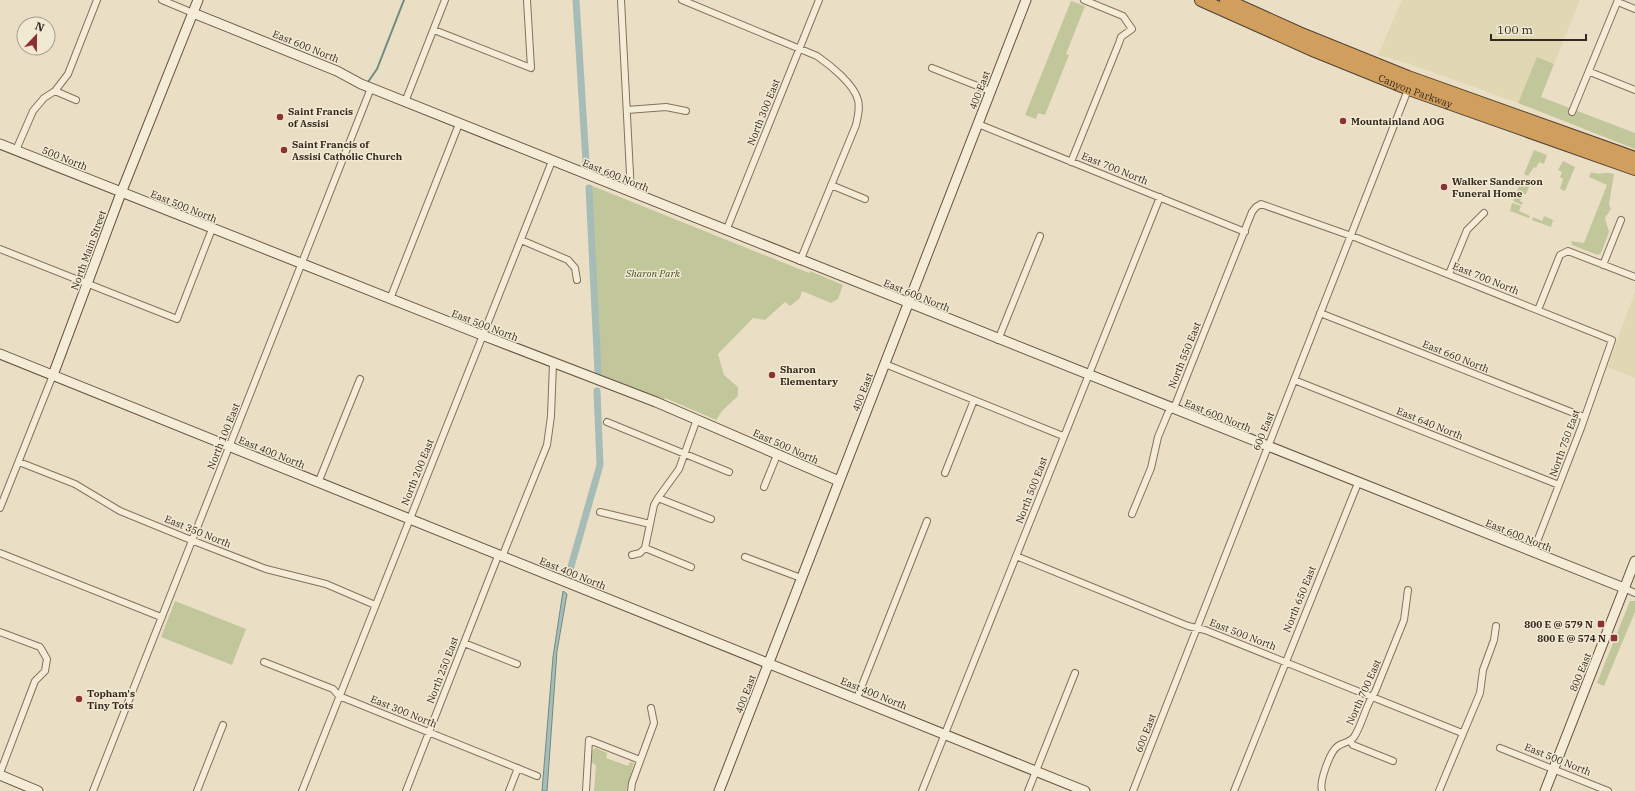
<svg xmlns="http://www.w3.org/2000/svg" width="1635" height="791" font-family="'IBM Plex Serif',serif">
	<rect width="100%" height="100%" fill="#eadfc5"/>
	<!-- farmland -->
	<path fill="#dfd8b3" d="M1402 0H1580L1554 64 1537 58 1518 103 1413 65 1378 55Z
		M1635 292V378L1607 367Z"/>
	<!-- green -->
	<path fill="#c1c79a" d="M1071 1 1085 6 1066 54 1069 55 1045 115 1038 113 1036 119 1025 115Z
		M1537 57 1554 64 1541 97 1635 133V149L1518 103Z
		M1534 150 1547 155 1544 164 1539 162 1536 168 1534 167 1528 176 1524 174Z
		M1563 161 1575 167 1565 191 1560 189 1563 179 1560 177 1562 172 1558 170Z
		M1591 172C1601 176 1605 171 1614 174L1609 204 1611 209 1605 218 1609 232 1601 253 1598 255 1572 245 1571 241 1584 243 1607 185 1589 177Z
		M1521 181 1525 182V185L1529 187 1526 194H1523L1520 201 1523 203 1522 205 1513 201Z
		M590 185 809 273 810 271 843 285 838 299 831 303 802 291 800 298 790 306 785 302 765 320 753 318 718 354 724 375 738 387V396L722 411 716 420 665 398 663 400 600 375Z
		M1512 203 1521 206 1519 211 1530 216 1529 218 1510 211Z
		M1544 216 1553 220 1551 227 1532 220 1533 217 1542 221Z
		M175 601 246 629 232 665 161 637Z
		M1630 601H1635V612L1604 686 1597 683Z
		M596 748 607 753 606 758 628 766 630 762 634 763 626 791H594L596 765 591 762 592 751Z"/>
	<!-- water -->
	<path fill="#a6bdb7" stroke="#6e8b84" d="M563 591 567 594 557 651 547 791H542L553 657Z"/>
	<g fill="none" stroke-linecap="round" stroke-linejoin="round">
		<!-- stream -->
		<path stroke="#6e8b84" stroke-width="2" d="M368 82 377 69 404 0"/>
		<!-- canal -->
		<path stroke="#a6bdb7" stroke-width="7" d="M576 0 586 162
			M589 188 598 372
			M570 570 600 465 597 391"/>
		<defs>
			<path id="street" d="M162 0 193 13
				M621 0 631 193
				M682 0 817 56C830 65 854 84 858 100 860 108 858 116 856 125L800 261
				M1618 2 1635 9
				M434 30 531 68 527 0
				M932 68 990 91
				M1590 72 1635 90
				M55 91 76 100
				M405 102 445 0
				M627 110 666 107 686 111
				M1572 112 1618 0
				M978 124 1245 232
				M16 150 33 111 44 98 55 91 68 74 97 0
				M1071 162 1119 43 1121 37 1132 29 1123 16 1084 0
				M831 185 865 199
				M726 231 819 0
				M521 240 568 260 575 268 577 280
				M0 249 177 319 212 229
				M1603 265 1621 220
				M1449 274 1467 230 1484 213
				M390 299 459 124
				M1538 310 1560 255 1568 251 1635 277
				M1320 313 1584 417
				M998 340 1040 236
				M885 364 1063 436
				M1294 380 1559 485
				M607 422 729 472
				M19 462 75 484 120 511 191 540 266 569 326 584 375 605
				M945 473 974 400
				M318 483 360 379
				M764 487 777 455
				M658 498 711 519
				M0 508 53 375
				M600 512 650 524
				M1132 514 1151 468 1158 437 1168 413 1176 403 1252 212 1256 207 1261 204 1357 238 1612 340 1581 428 1533 552
				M645 548 691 567
				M0 553 161 617
				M632 555 640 553 645 548 654 505 658 498 679 469 697 419
				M1016 556 1188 626 1205 630 1462 733
				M502 557 547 445 551 416 553 363
				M745 557 801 578
				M1624 588 1635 593
				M0 632 40 647 47 659 45 671 35 681 0 773
				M464 643 517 664
				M264 662 333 689 339 696 537 776
				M857 698 927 521
				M1350 741 1353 745 1393 761
				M1500 748 1608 791
				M93 791 371 88
				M197 791 223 725
				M302 791 552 161
				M406 791 498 556
				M509 791 518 768
				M586 791 589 740 640 760
				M631 791 632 783 654 723 651 708
				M922 791 1160 197
				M1028 791 1075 673
				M1133 791 1409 87
				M1234 791 1358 483
				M1322 791C1319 782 1330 751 1338 746 1343 743 1350 742 1354 737 1363 723 1365 706 1375 692L1404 620 1408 590
				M1439 791 1480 693 1483 670 1494 640 1496 626"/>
			<path id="secondary" d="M193 13 337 71 361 84 1624 588
				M0 144 482 335 656 402 839 481
				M0 354 1085 791
				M53 375 121 193 198 0
				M0 775 38 791
				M719 791 1026 0
				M1545 791 1635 561"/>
			<g id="highway">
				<path id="s1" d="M1201 0 1315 51 1409 89 1635 169"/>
				<path d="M1226 0 1299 33 1408 77 1635 158"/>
			</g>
		</defs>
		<!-- street casing -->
		<use href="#street" stroke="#83715c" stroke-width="8"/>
		<!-- secondary casing -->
		<use href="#secondary" stroke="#655240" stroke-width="11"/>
		<!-- highway casing -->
		<use href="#highway" stroke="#514030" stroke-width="14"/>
		<!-- street -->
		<use href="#street" stroke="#f5ecd7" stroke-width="6"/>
		<!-- secondary -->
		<use href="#secondary" stroke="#f5ecd7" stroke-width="9"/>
		<!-- highway -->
		<use href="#highway" stroke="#d19f5d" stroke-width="12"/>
	</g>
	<!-- markers -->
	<g fill="#8c3232" stroke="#f2e9d3" stroke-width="1.5">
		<circle cx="280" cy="117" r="4"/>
		<circle cx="1343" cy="121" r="4"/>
		<circle cx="284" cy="150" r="4"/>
		<circle cx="1444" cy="187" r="4"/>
		<circle cx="772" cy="375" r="4"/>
		<rect x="1597" y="620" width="8" height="8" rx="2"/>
		<rect x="1610" y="634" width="8" height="8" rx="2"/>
		<circle cx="79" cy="699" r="4"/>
	</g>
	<g text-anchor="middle" stroke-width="3" stroke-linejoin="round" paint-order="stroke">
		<!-- street labels -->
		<g font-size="10" fill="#34291f" stroke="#f2e9d3">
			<text transform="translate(306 46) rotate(22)" y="4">East 600 North</text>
			<text transform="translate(979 90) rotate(-69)" y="4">400 East</text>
			<text dy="4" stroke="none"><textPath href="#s1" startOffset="233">Canyon Parkway</textPath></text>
			<text transform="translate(763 112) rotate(-68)" y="4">North 300 East</text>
			<text transform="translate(65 158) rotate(22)" y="4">500 North</text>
			<text transform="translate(1115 168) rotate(22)" y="4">East 700 North</text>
			<text transform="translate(616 175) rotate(22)" y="4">East 600 North</text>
			<text transform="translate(184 206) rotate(22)" y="4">East 500 North</text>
			<text transform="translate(88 250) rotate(-70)" y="4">North Main Street</text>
			<text transform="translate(1486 278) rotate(22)" y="4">East 700 North</text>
			<text transform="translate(917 295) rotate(22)" y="4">East 600 North</text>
			<text transform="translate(485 325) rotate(21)" y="4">East 500 North</text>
			<text transform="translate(1184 355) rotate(-68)" y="4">North 550 East</text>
			<text transform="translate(1456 356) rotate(22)" y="4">East 660 North</text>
			<text transform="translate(862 392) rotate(-69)" y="4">400 East</text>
			<text transform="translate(1218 415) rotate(22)" y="4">East 600 North</text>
			<text transform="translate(1430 423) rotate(22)" y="4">East 640 North</text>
			<text transform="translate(1263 431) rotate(-68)" y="4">600 East</text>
			<text transform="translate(223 436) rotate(-68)" y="4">North 100 East</text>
			<text transform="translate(1564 443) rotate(-70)" y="4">North 750 East</text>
			<text transform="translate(786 446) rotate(24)" y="4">East 500 North</text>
			<text transform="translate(272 452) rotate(22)" y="4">East 400 North</text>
			<text transform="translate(417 472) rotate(-68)" y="4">North 200 East</text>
			<text transform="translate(1031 490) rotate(-69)" y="4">North 500 East</text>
			<text transform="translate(198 531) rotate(22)" y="4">East 350 North</text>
			<text transform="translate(1519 535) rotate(22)" y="4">East 600 North</text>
			<text transform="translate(573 573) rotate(22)" y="4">East 400 North</text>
			<text transform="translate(1299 599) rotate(-68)" y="4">North 650 East</text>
			<text transform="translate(1243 634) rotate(21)" y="4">East 500 North</text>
			<text transform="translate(442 670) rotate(-69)" y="4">North 250 East</text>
			<text transform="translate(1580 672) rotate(-68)" y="4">800 East</text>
			<text transform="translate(1363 692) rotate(-66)" y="4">North 700 East</text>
			<text transform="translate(874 693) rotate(22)" y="4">East 400 North</text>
			<text transform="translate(745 694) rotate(-69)" y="4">400 East</text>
			<text transform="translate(404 711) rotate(22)" y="4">East 300 North</text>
			<text transform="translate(1145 733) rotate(-69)" y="4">600 East</text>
			<text transform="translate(1558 759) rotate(22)" y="4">East 500 North</text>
		</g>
		<!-- poi labels -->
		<g font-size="10" font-weight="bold" fill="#34291f" stroke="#f2e9d3" text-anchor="start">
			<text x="288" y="115">Saint Francis<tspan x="288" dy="12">of Assisi</tspan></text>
			<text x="1351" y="125">Mountainland AOG</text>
			<text x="292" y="148">Saint Francis of<tspan x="292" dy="12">Assisi Catholic Church</tspan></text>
			<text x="1452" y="185">Walker Sanderson<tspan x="1452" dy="12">Funeral Home</tspan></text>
			<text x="780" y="373">Sharon<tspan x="780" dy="12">Elementary</tspan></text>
			<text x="1593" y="628" text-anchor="end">800 E @ 579 N</text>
			<text x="1606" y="642" text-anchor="end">800 E @ 574 N</text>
			<text x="87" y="697">Topham's<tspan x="87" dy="12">Tiny Tots</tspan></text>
		</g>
		<!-- park labels -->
		<g font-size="10" font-style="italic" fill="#454f28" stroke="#f2e9d3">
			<text x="653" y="277">Sharon Park</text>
		</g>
	</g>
	<!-- north arrow -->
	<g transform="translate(36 36) rotate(22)"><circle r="19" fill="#f2e9d3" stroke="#a69c8b"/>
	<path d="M0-3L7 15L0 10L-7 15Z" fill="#8c3232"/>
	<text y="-6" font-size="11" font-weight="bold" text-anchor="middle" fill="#34291f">N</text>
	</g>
	<!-- scale -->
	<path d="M1491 34v6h95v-6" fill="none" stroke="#34291f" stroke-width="2"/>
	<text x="1497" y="34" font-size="12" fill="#34291f" stroke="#f2e9d3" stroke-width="3" paint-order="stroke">100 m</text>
</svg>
